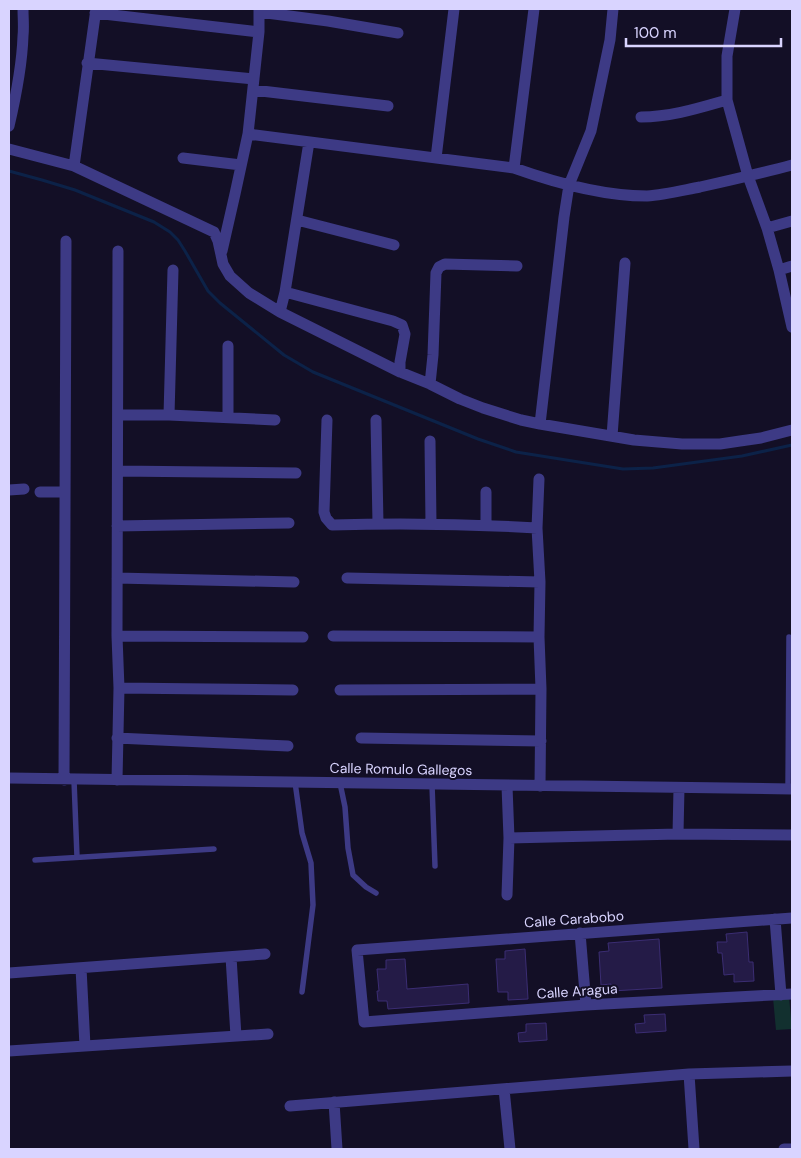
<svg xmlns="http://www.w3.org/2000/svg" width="801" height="1158" font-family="'DM Sans',sans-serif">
	<rect width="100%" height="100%" fill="#130f26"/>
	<!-- green -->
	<path fill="#12302f" d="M789 997 792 1029 776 1030 773 998Z"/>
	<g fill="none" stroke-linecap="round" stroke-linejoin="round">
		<!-- stream -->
		<path stroke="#0c2248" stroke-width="3" d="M9 171 42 180 75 190 154 222 170 232 178 240 185 251 208 291 220 303 284 355 313 372 478 439 516 452 623 469 653 468 742 456 792 445"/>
	</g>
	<!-- building -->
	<path fill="#241b47" stroke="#3b2d73" d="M747 932 749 962H753L754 981 734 982V974L724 975 722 953H718L717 942H727L726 934Z
		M659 939 662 988 612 991 611 984 601 985 599 952 609 951 608 943Z
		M525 949 528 999 508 1000V992H498L496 959H505V951Z
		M405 959 407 989 468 984 469 1003 388 1009 387 1001H378L377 991H379L377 969H386V960Z
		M665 1014 666 1031 636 1033 635 1024 645 1023 644 1015Z
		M546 1023 547 1040 519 1042 518 1033 526 1032V1024Z"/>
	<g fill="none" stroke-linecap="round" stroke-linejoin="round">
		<!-- lane -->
		<path stroke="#3d3a85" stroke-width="5.5" d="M74 780 77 857
			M295 782 302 833 311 863 313 905 302 992
			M340 783 345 807 348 848 353 875 366 887 376 893
			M432 785 435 866
			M788 789 789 637
			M35 860 214 849"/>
		<!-- street -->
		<path stroke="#3d3a85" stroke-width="11" d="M735 9 727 56V100L748 176 767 228 779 270 792 327
			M259 12 328 21 398 33
			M95 13 259 32
			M87 63 254 79
			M253 90 388 106
			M641 117C671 117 699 108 727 100
			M9 126C16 96 22 67 23 36 24 27 23 18 23 9
			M248 134 514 168C556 183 602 196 647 196 664 195 684 190 700 187 731 180 762 173 792 165
			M9 149 74 166 214 232 218 241 223 264 230 276 249 293 280 312 400 372 430 384 460 399 483 408 521 420 540 424 634 440 682 444H720L740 441 761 438 792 430
			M183 158 241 165
			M436 158 454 9
			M74 166 96 9
			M514 168 534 9
			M297 220 394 245
			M767 228 792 221
			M222 251 235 194 248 134 259 32V9
			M779 270 792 266
			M285 292 393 321 402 325 405 334 400 362V372
			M280 312 285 292 309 142
			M228 346V417
			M430 384 433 355 436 273 439 267 445 264 517 266
			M118 415H169L275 420
			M169 415 173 270
			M327 420 324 512 326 518 332 525C401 523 469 524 537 528L540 582 539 637 541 689 540 786
			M376 420 378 524
			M540 424 564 217 569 185 591 131 610 40 613 9
			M612 436 625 263
			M430 441 431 524
			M118 471 296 473
			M9 490 24 489
			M40 492H64
			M486 525V492
			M117 526 289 523
			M537 528 539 479
			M117 578 294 582
			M347 578 540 582
			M117 636 303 637
			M333 636 539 637
			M119 688 293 690
			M340 690 541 689
			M117 738 288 746
			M361 738 541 741
			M9 778 792 789
			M64 780 66 241
			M117 780 119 688 117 636 118 251
			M507 786 509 838
			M678 834 679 788
			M507 895 509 838 678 834 792 835
			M792 918 357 950 364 1022 586 1005 792 994
			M775 919 781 995
			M580 933 586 1005
			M231 957 236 1036
			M81 968 85 1046
			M9 973 265 954
			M9 1051 268 1034
			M689 1074 694 1149
			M504 1089 510 1149
			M334 1102 337 1149
			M290 1106 689 1074 792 1071
			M784 1149H792"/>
	</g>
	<g text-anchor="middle" stroke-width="4" stroke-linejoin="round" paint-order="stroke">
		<!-- street labels -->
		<g font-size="14" fill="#d9d4ff" stroke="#130f26">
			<text transform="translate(401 769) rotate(1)" y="5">Calle Romulo Gallegos</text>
			<text transform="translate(574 919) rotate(-4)" y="5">Calle Carabobo</text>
			<text transform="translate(577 991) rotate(-4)" y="5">Calle Aragua</text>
		</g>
	</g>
	<!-- border -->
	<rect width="801" height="1158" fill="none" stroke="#d9d4ff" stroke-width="20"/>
	<!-- scale -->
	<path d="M626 38v8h155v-8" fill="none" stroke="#d9d4ff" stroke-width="2.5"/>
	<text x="634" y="38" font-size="15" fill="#d9d4ff" stroke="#130f26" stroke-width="4" paint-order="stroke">100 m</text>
</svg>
